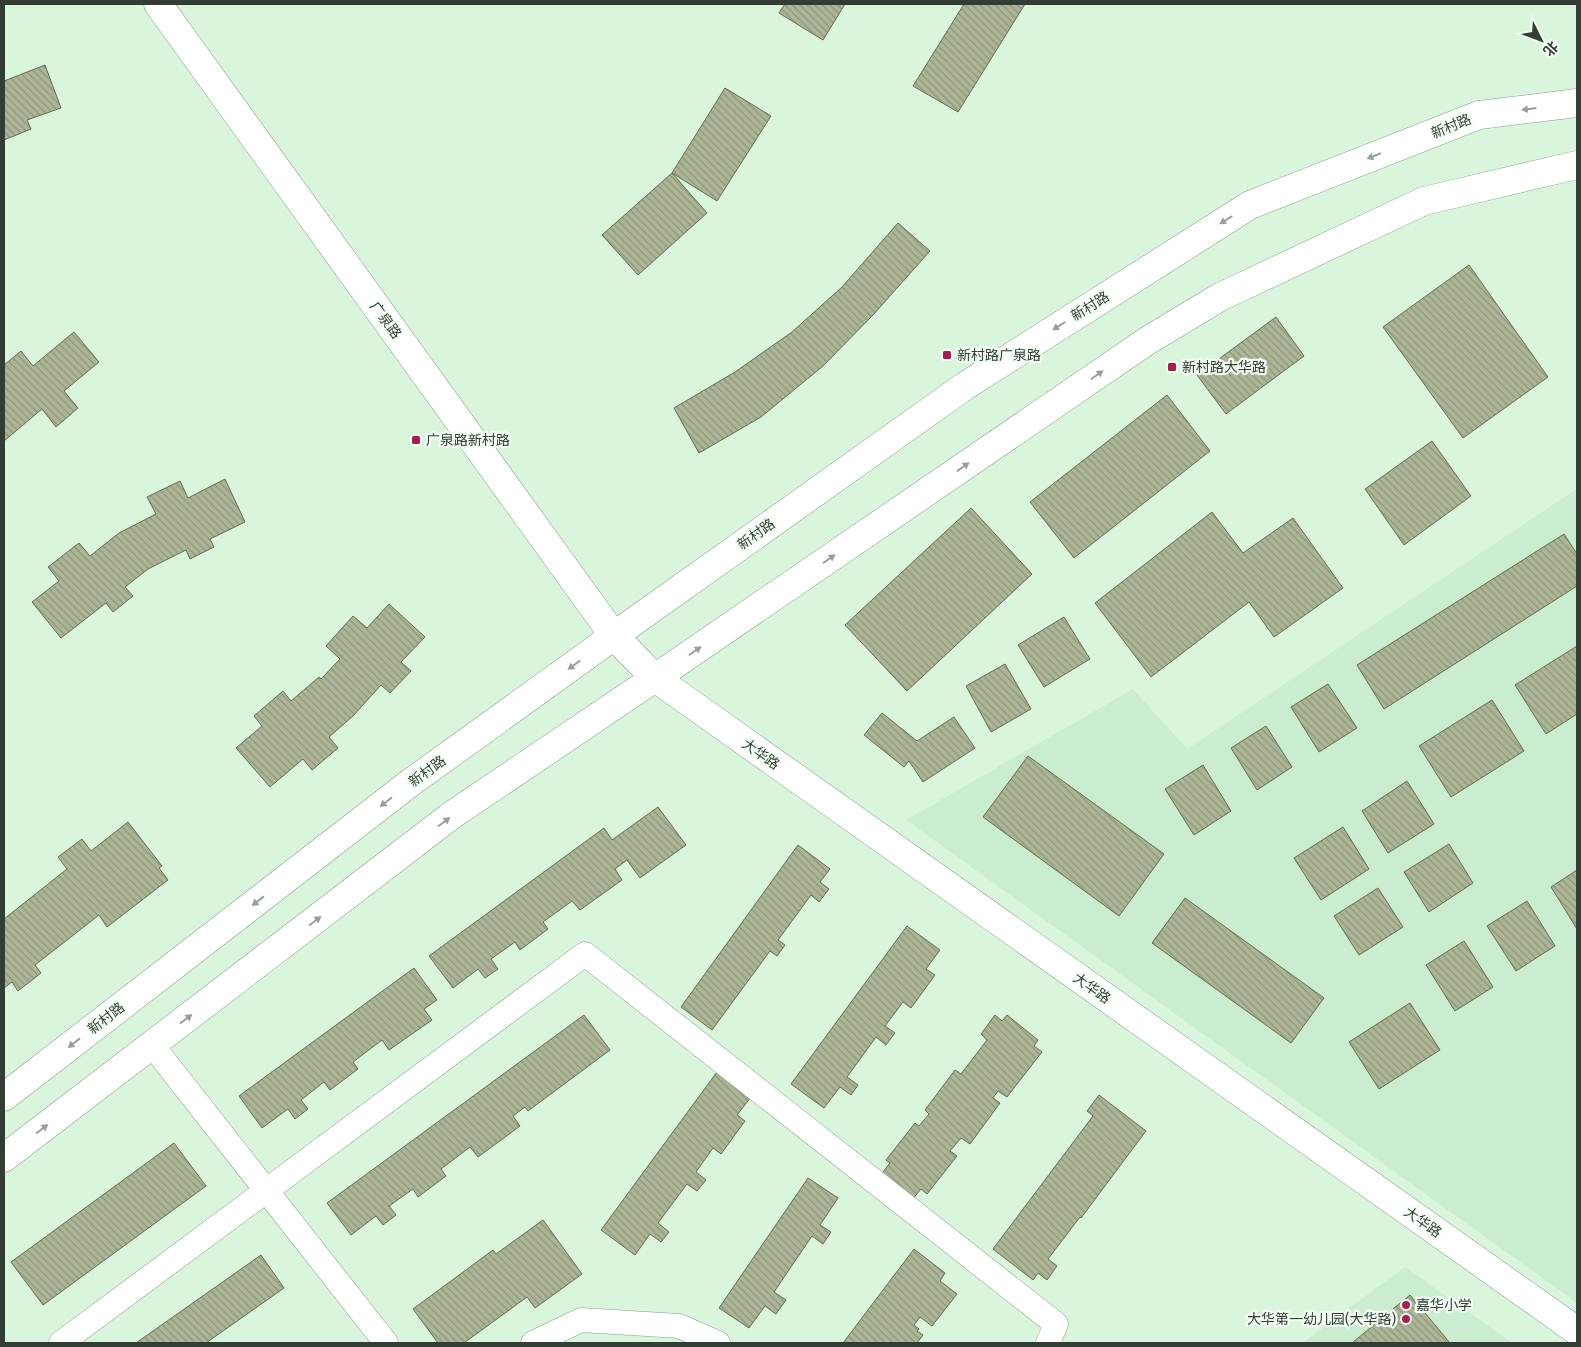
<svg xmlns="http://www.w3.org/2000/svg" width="1581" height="1347" font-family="'Fira Sans','Noto Sans SC',sans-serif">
	<defs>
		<pattern id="building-back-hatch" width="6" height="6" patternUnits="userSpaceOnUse" patternTransform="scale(1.25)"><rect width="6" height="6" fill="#acb696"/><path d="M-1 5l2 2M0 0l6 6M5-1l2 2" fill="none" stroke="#8d957b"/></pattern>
	</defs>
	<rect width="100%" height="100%" fill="#d9f6dd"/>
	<!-- built -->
	<path fill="#c9edce" d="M1575 490 1577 492V1303L906 820 1133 689 1187 749Z
		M1405 1267 1512 1343H1302Z"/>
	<!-- building -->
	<path fill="url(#building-back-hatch)" stroke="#646c4e" d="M785 4H845L823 40 779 13Z
		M964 4H1025L958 112 913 86Z
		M45 65 61 108 27 120 31 129 4 140V79V81Z
		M725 88 771 116 717 201 672 173Z
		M672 173 707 213 638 275 602 235Z
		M898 223 930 251 873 315 823 366 761 417 699 453 674 408 735 372 792 332 842 287Z
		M1469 265 1548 377 1463 438 1383 327Z
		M1276 317 1304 356 1226 414 1197 375Z
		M74 332 99 362 64 391 78 408 56 427 42 409 4 441V365L21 351 33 366Z
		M1167 395 1210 451 1074 558 1030 502Z
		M1432 441 1471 496 1404 545 1365 489Z
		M225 479 245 522 210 539 214 547 190 559 186 550 148 569 125 587 133 596 113 612 106 603 61 638 32 602 59 581 48 567 79 543 90 556 119 533 156 514 147 497 180 481 188 498Z
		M971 508 1032 574 907 691 845 625Z
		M1212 512 1243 553 1293 518 1343 588 1274 637 1249 602 1151 677 1095 603Z
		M1564 534 1577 554V586L1384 709 1357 665Z
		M389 604 425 637 401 662 411 671 390 693 381 685 353 716 329 737 338 748 312 770 303 759 270 787 236 748 262 726 254 716 283 691 291 701 319 677 321 679 340 659 326 646 353 616 367 628Z
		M1064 617 1090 659 1044 687 1018 645Z
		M1577 646V714L1546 734 1515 685Z
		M1005 664 1031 709 991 732 966 686Z
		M1328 684 1357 728 1319 752 1291 707Z
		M1492 700 1524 751 1451 797 1419 746Z
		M882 713 917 741 954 717 975 748 923 782 909 761 904 767 864 735Z
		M1266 726 1292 767 1257 790 1231 748Z
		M1028 756 1164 854 1119 916 983 817Z
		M1203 765 1231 811 1194 835 1165 789Z
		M1407 781 1434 824 1388 853 1362 811Z
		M658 807 686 845 640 878 627 860 615 869 622 880 580 910 572 901 543 922 548 929 520 950 515 942 491 959 498 969 485 978 478 969 453 988 429 956 604 828 612 840Z
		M128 822 162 866 159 868 168 880 107 927 99 915 35 965 41 973 18 991 12 982 4 988V919L67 869 58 857 82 839 91 851Z
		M1343 827 1369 869 1321 900 1294 858Z
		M1449 844 1473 883 1429 912 1404 872Z
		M798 845 830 869 820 882 829 889 819 902 811 895 778 940 785 945 777 956 770 951 712 1030 681 1007Z
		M1577 870V929L1551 887Z
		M1378 888 1403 927 1359 955 1334 916Z
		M1185 898 1324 998 1291 1043 1152 943Z
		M1527 901 1555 946 1516 971 1487 926Z
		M907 926 940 950 926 969 935 975 911 1008 903 1002 885 1026 895 1033 886 1045 876 1037 847 1077 858 1085 851 1095 840 1087 824 1108 791 1084Z
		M1464 941 1493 987 1455 1011 1426 965Z
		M414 968 437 1000 424 1009 432 1020 389 1050 382 1040 353 1062 358 1069 330 1090 324 1082 301 1100 308 1109 295 1119 288 1109 262 1128 239 1096Z
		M1410 1003 1440 1050 1379 1089 1349 1042Z
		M584 1015 610 1050 528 1111 525 1107 513 1116 520 1126 478 1157 470 1147 441 1169 446 1176 418 1197 413 1189 389 1206 396 1215 383 1225 376 1216 351 1235 327 1203Z
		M995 1015 1002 1021 1007 1015 1038 1040 1034 1046 1042 1052 1007 1097 998 1091 993 1098 1000 1103 970 1144 961 1138 950 1151 957 1156 927 1194 921 1189 911 1201 880 1176 890 1163 886 1160 915 1123 919 1126 929 1114 925 1110 955 1070 961 1074 987 1040 981 1034Z
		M717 1072 751 1097 737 1115 745 1121 721 1154 713 1148 696 1172 706 1180 697 1191 687 1184 658 1223 669 1232 661 1242 650 1234 635 1255 601 1230Z
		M1099 1095 1146 1131 1081 1218 1080 1217 1048 1259 1057 1266 1047 1280 1038 1273 1033 1280 993 1249 1093 1116 1087 1111Z
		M174 1143 206 1186 43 1305 11 1262Z
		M808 1178 838 1198 820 1225 831 1232 823 1244 812 1236 774 1292 786 1300 776 1314 765 1306 749 1328 719 1308Z
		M543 1220 582 1274 535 1308 527 1297 464 1343H438L413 1309 493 1250 496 1254Z
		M914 1249 945 1273 940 1281 957 1294 932 1326 920 1317 914 1325 919 1329 917 1331 923 1335 917 1343H843Z
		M261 1255 284 1288 206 1343H136Z
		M1410 1295 1450 1343H1352Z"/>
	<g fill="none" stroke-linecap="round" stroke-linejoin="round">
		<defs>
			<path id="minor" d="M152 1045 386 1343
				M61 1343 585 954 1056 1324 1048 1343
				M533 1343 581 1320 679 1326 718 1343"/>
			<path id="tertiary" d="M158 4 614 636 655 678 1577 1331"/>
			<path id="secondary" d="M4 1097 410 783 643 615 965 386 1250 205 1479 115 1577 103
				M4 1158 452 815 655 678 1147 341 1220 297 1424 201 1577 165"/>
		</defs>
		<!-- minor casing -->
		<use href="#minor" stroke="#849f88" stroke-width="25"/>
		<!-- tertiary casing -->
		<use href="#tertiary" stroke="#849f88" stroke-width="29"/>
		<!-- secondary casing -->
		<use href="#secondary" stroke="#849f88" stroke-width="29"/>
		<!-- minor -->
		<use href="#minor" stroke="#fff" stroke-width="24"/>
		<!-- tertiary -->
		<use href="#tertiary" stroke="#fff" stroke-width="28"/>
		<!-- secondary -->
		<use href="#secondary" stroke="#fff" stroke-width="28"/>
	</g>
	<!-- one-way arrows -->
	<defs><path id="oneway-solid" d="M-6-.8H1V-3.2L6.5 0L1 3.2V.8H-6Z" transform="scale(1.25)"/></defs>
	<g fill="#989e9a">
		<use href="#oneway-solid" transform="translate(1529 109) rotate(173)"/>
		<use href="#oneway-solid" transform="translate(1374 156) rotate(158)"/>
		<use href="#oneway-solid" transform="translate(1226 220) rotate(148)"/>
		<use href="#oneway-solid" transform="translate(1059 326) rotate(148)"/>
		<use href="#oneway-solid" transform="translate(1097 375) rotate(-35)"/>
		<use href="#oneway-solid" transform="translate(963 467) rotate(-35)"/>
		<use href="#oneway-solid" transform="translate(829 559) rotate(-35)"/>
		<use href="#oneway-solid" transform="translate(695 651) rotate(-35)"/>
		<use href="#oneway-solid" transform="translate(574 665) rotate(144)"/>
		<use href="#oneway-solid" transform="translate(386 802) rotate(142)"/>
		<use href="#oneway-solid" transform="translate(444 822) rotate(-37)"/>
		<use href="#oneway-solid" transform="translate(258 901) rotate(142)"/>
		<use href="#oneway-solid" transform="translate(315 921) rotate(-37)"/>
		<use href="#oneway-solid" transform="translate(186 1019) rotate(-37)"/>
		<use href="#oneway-solid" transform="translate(74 1043) rotate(142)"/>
		<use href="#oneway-solid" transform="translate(42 1129) rotate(-37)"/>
	</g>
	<!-- markers -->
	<g fill="#ae1c4f" stroke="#f2fef4" stroke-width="2">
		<rect x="942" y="350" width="10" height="10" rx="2.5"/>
		<rect x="1167" y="362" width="10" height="10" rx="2.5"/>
		<rect x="411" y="435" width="10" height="10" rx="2.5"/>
		<circle cx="1406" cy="1305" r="5"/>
		<circle cx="1406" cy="1319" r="5"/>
	</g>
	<g text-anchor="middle" stroke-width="4.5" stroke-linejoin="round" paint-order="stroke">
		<!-- street labels -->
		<g font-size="14" fill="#323e34" stroke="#f2fef4">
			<text transform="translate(1451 126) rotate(-22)" y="5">新村路</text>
			<text transform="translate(1090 306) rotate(-32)" y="5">新村路</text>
			<text transform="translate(386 320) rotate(54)" y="5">广泉路</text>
			<text transform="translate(756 534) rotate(-35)" y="5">新村路</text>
			<text transform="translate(761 754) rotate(35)" y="5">大华路</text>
			<text transform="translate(427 771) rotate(-36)" y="5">新村路</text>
			<text transform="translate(1092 988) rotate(35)" y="5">大华路</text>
			<text transform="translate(106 1018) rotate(-38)" y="5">新村路</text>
			<text transform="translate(1423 1222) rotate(35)" y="5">大华路</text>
		</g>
		<!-- poi labels -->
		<g font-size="14" fill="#323e34" stroke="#f2fef4" text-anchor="start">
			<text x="957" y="360">新村路广泉路</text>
			<text x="1182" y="372">新村路大华路</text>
			<text x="426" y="445">广泉路新村路</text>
			<text x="1416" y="1310">嘉华小学</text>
			<text x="1396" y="1324" text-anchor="end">大华第一幼儿园(大华路)</text>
		</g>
	</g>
	<!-- border -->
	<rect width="1581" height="1347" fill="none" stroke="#323e34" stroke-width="10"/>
	<!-- north arrow -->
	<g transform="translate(1541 40) rotate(132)" stroke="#f2fef4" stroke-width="4" paint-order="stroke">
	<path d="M0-4L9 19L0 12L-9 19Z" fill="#323e34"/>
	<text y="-8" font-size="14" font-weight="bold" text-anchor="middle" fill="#323e34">北</text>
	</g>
</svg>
